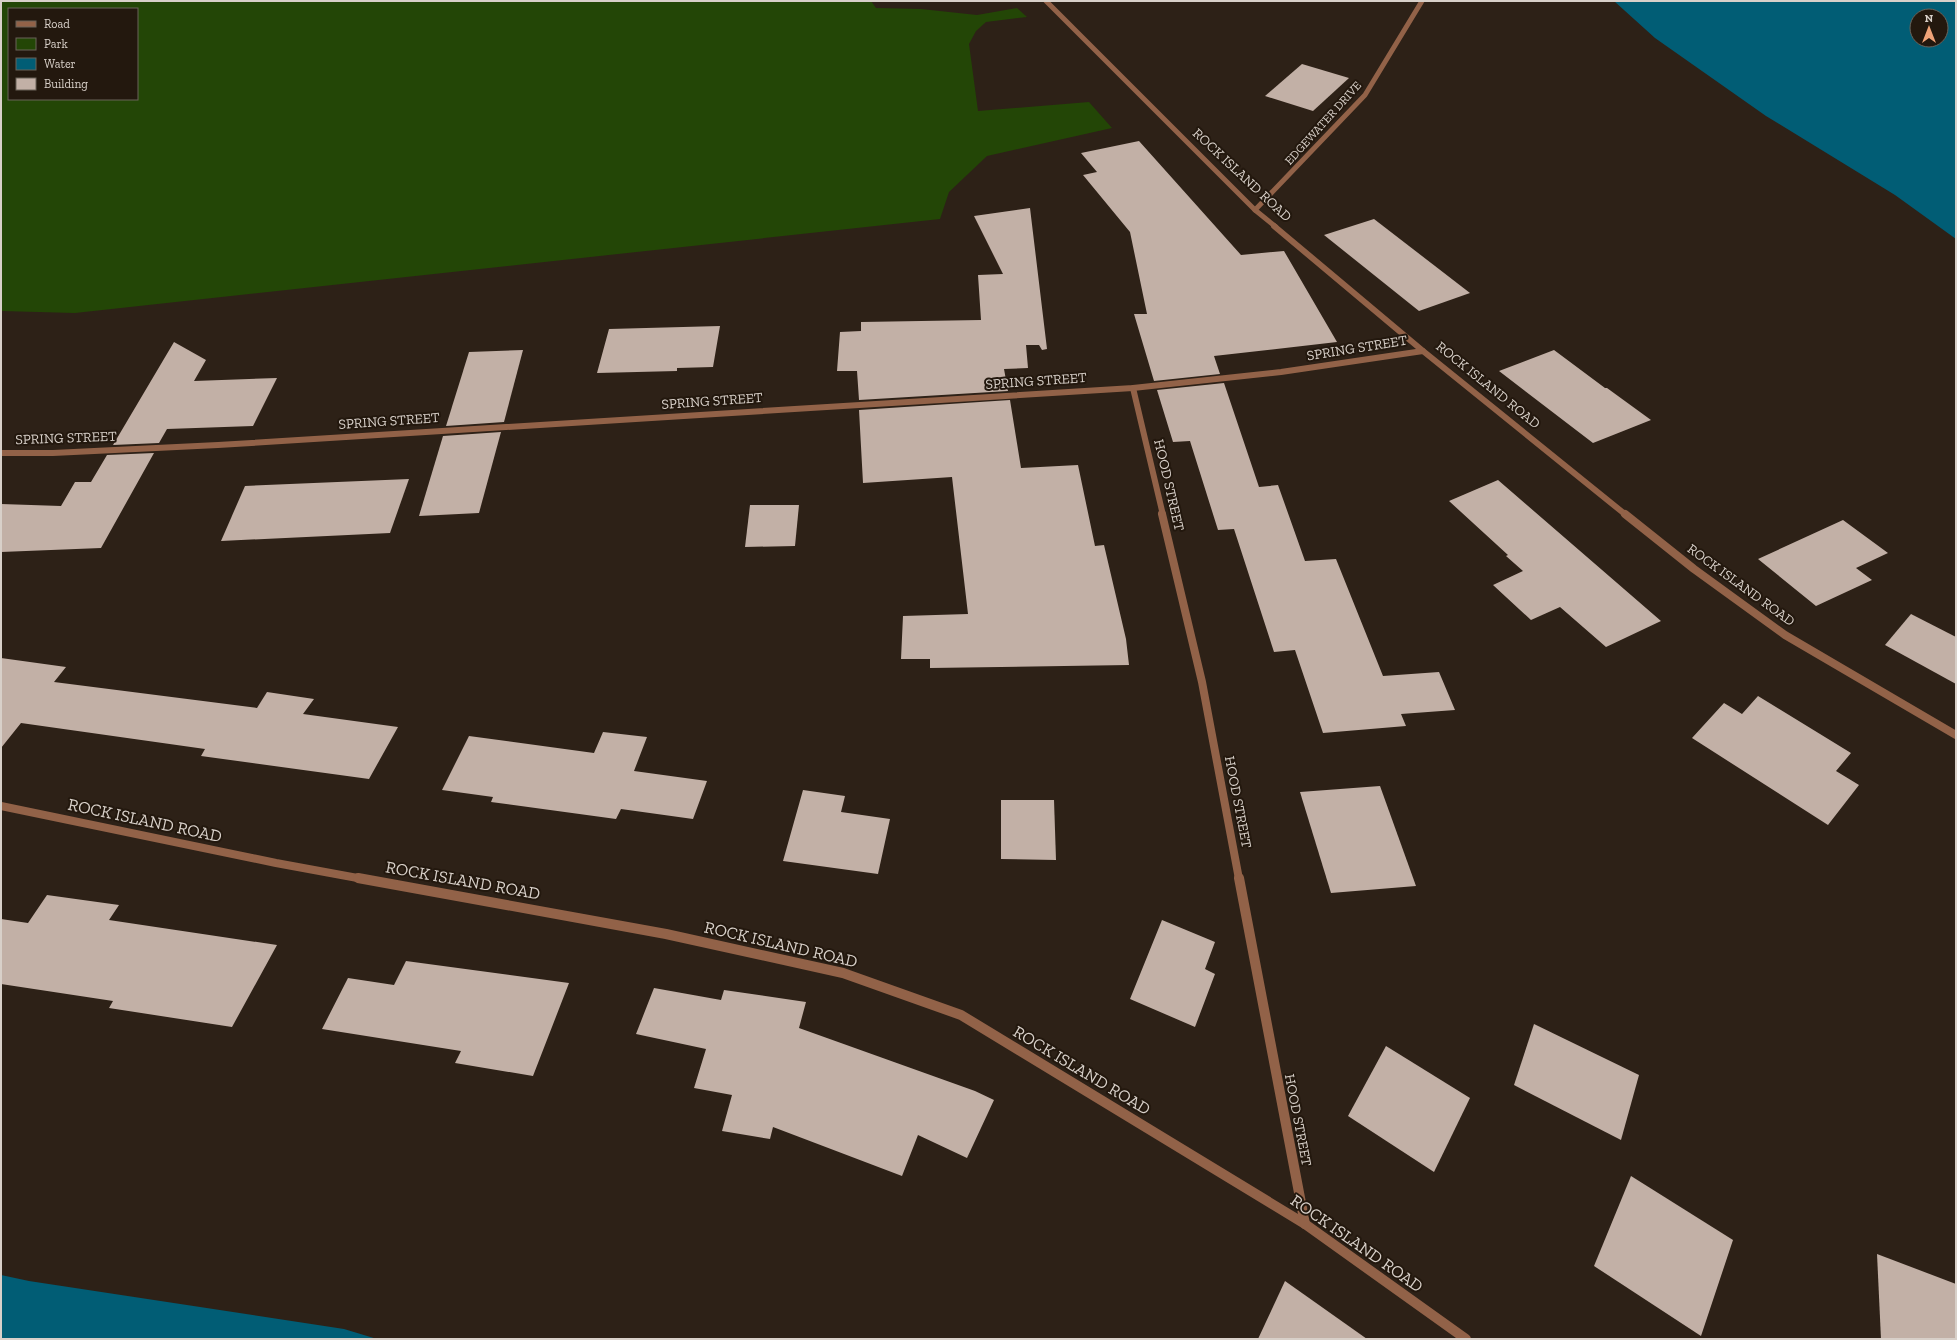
<svg xmlns="http://www.w3.org/2000/svg" width="1957" height="1340" viewBox="0 0 1957 1340" font-family="'Zilla Slab',serif">
  <style>
    .green { fill: #234606; fill-rule: evenodd }
    .water { fill: #015d75; fill-rule: evenodd }
    .building { fill: #c2b0a6 }
    .lines { fill: none; stroke-linecap: round; stroke-linejoin: round }
    .minor-far3 { stroke: #926248; stroke-width: 5 }
    .minor-far2 { stroke: #926248; stroke-width: 6 }
    .minor-far1 { stroke: #926248; stroke-width: 8 }
    .minor { stroke: #926248; stroke-width: 10 }
    .labels { text-anchor: middle; dominant-baseline: central; stroke-width: 4; stroke-linejoin: round; paint-order: stroke }
    .far-street-label { font-size: 12px; fill: #d8d0c9; stroke: #23180e }
    .street-label { font-size: 14px; fill: #d8d0c9; stroke: #23180e }
    .near-street-label { font-size: 17px; fill: #d8d0c9; stroke: #23180e }
  </style>
  <rect width="100%" height="100%" fill="#2d2117"/>
  <path class="green" d="M1,1H871L876,8L921,9L977,15L1017,8L1027,17L986,22L976,31L969,44L978,111L1089,102L1112,128L987,156L949,192L940,219L75,313L1,311ZM9,9H137V99H9Z"/>
  <g class="water">
    <path d="M1614,1H1956V239L1895,195L1766,116L1655,38ZM1917,16H1941V40H1917Z"/>
    <polygon points="1,1275 29,1281 344,1329 377,1339 1,1339"/>
  </g>
  <g class="building">
    <polygon points="1302,64 1349,78 1313,111 1265,96"/>
    <polygon points="1139,141 1241,255 1284,251 1337,342 1214,356 1220,374 1154,381 1134,314 1147,314 1130,232 1083,175 1097,172 1081,153"/>
    <polygon points="1030,208 1047,349 1042,350 1039,345 1026,345 1028,368 1004,369 1008,391 859,400 857,371 837,371 840,332 861,331 861,322 981,320 978,275 1003,274 974,216"/>
    <polygon points="1374,219 1470,293 1419,311 1324,235"/>
    <polygon points="720,326 713,367 677,368 677,371 597,373 609,329"/>
    <polygon points="174,342 206,360 194,381 277,378 253,426 167,429 159,443 113,445"/>
    <polygon points="523,350 504,422 446,426 469,352"/>
    <polygon points="1554,350 1605,388 1607,388 1651,420 1593,443 1499,371"/>
    <polygon points="1224,383 1259,487 1278,485 1305,561 1336,559 1383,676 1439,672 1455,710 1401,714 1406,726 1323,733 1295,650 1274,652 1234,529 1218,530 1190,441 1173,442 1157,390"/>
    <polygon points="1010,400 1021,468 1078,465 1095,546 1104,545 1126,639 1129,665 930,668 930,659 901,659 903,616 968,614 952,477 863,483 859,410"/>
    <polygon points="501,432 479,513 419,516 443,436"/>
    <polygon points="154,453 101,548 1,552 1,504 61,506 75,482 91,482 107,455"/>
    <polygon points="409,479 390,533 221,541 245,486"/>
    <polygon points="1498,480 1661,621 1606,647 1560,607 1531,620 1493,585 1523,571 1506,556 1508,555 1449,501"/>
    <polygon points="750,505 799,505 795,546 745,547"/>
    <polygon points="1843,520 1888,553 1856,568 1872,580 1816,606 1758,559"/>
    <polygon points="1911,614 1956,637 1956,684 1885,645"/>
    <polygon points="1,658 66,667 54,682 257,708 267,692 314,699 303,714 398,727 369,779 201,756 205,749 21,723 1,748"/>
    <polygon points="1758,696 1851,753 1836,771 1859,785 1828,825 1692,738 1724,703 1742,714"/>
    <polygon points="603,732 647,737 634,771 707,781 693,819 621,809 616,819 491,802 493,797 442,790 469,736 594,753"/>
    <polygon points="1380,786 1416,886 1331,893 1300,792"/>
    <polygon points="803,790 845,796 841,812 890,819 878,874 783,861"/>
    <polygon points="1001,800 1054,800 1056,860 1001,859"/>
    <polygon points="47,895 119,905 109,920 277,945 232,1027 109,1008 113,1001 1,984 1,919 28,923"/>
    <polygon points="1162,920 1215,942 1205,969 1215,974 1195,1027 1130,999"/>
    <polygon points="406,961 569,983 533,1076 455,1063 461,1051 322,1029 348,978 394,985"/>
    <polygon points="654,988 721,1000 724,990 806,1002 799,1028 975,1091 994,1100 967,1158 918,1135 902,1176 773,1127 770,1139 722,1131 732,1095 694,1088 706,1049 636,1034"/>
    <polygon points="1534,1024 1639,1075 1621,1140 1514,1085"/>
    <polygon points="1386,1046 1470,1098 1434,1172 1348,1116"/>
    <polygon points="1631,1176 1733,1240 1701,1336 1594,1266"/>
    <polygon points="1877,1254 1956,1284 1956,1339 1881,1339"/>
    <polygon points="1285,1281 1367,1339 1258,1339"/>
  </g>
  <g class="lines">
    <g class="minor-far3">
      <polyline points="1046,1 1255,210 1276,227"/>
      <polyline points="1255,210 1365,95 1422,1"/>
    </g>
    <g class="minor-far2">
      <polyline points="1274,226 1423,351 1626,515"/>
      <polyline points="1133,388 1163,515"/>
      <polyline points="1,453 53,453 218,445 1133,388 1281,372 1423,351"/>
    </g>
    <g class="minor-far1">
      <polyline points="1162,514 1202,682 1239,879"/>
      <polyline points="1625,514 1694,569 1785,635 1956,735"/>
      <polyline points="1,806 276,863 363,879"/>
    </g>
    <g class="minor">
      <polyline points="358,878 666,934 843,973 961,1015 1305,1224 1466,1339"/>
      <polyline points="1239,878 1305,1224"/>
    </g>
  </g>
  <g class="labels">
    <g class="far-street-label">
      <text transform="translate(1323 123) rotate(-48)">EDGEWATER DRIVE</text>
    </g>
    <g class="street-label">
      <text transform="translate(1242 175) rotate(43)">ROCK ISLAND ROAD</text>
      <text transform="translate(1357 348) rotate(-9)">SPRING STREET</text>
      <text transform="translate(1036 381) rotate(-4)">SPRING STREET</text>
      <text transform="translate(1488 385) rotate(39)">ROCK ISLAND ROAD</text>
      <text transform="translate(712 401) rotate(-4)">SPRING STREET</text>
      <text transform="translate(389 421) rotate(-4)">SPRING STREET</text>
      <text transform="translate(66 438) rotate(-2)">SPRING STREET</text>
      <text transform="translate(1169 485) rotate(77)">HOOD STREET</text>
      <text transform="translate(1741 585) rotate(36)">ROCK ISLAND ROAD</text>
      <text transform="translate(1238 802) rotate(79)">HOOD STREET</text>
      <text transform="translate(1298 1120) rotate(79)">HOOD STREET</text>
    </g>
    <g class="near-street-label">
      <text transform="translate(145 820) rotate(12)">ROCK ISLAND ROAD</text>
      <text transform="translate(463 880) rotate(10)">ROCK ISLAND ROAD</text>
      <text transform="translate(781 944) rotate(13)">ROCK ISLAND ROAD</text>
      <text transform="translate(1082 1070) rotate(31)">ROCK ISLAND ROAD</text>
      <text transform="translate(1357 1243) rotate(35)">ROCK ISLAND ROAD</text>
    </g>
  </g>
  <rect width="1957" height="1340" fill="none" stroke="#d8d0c9" stroke-width="4"/>
  <rect x="8" y="8" width="130" height="92" fill="#23180e" stroke="#6b6259"/>
  <rect x="16" y="21" width="20" height="6" fill="#926248" stroke="#6b6259"/>
  <text x="44" y="28" font-size="12" fill="#d8d0c9">Road</text>
  <rect x="16" y="38" width="20" height="12" fill="#234606" stroke="#6b6259"/>
  <text x="44" y="48" font-size="12" fill="#d8d0c9">Park</text>
  <rect x="16" y="58" width="20" height="12" fill="#015d75" stroke="#6b6259"/>
  <text x="44" y="68" font-size="12" fill="#d8d0c9">Water</text>
  <rect x="16" y="78" width="20" height="12" fill="#c2b0a6" stroke="#6b6259"/>
  <text x="44" y="88" font-size="12" fill="#d8d0c9">Building</text>
  <g transform="translate(1929 28)"><circle r="19" fill="#23180e" stroke="#6b6259"/>
  <path d="M0-3L7 15L0 10L-7 15Z" fill="#efa378"/>
  <text y="-6" font-size="11" font-weight="bold" text-anchor="middle" fill="#d8d0c9">N</text>
  </g>
</svg>
